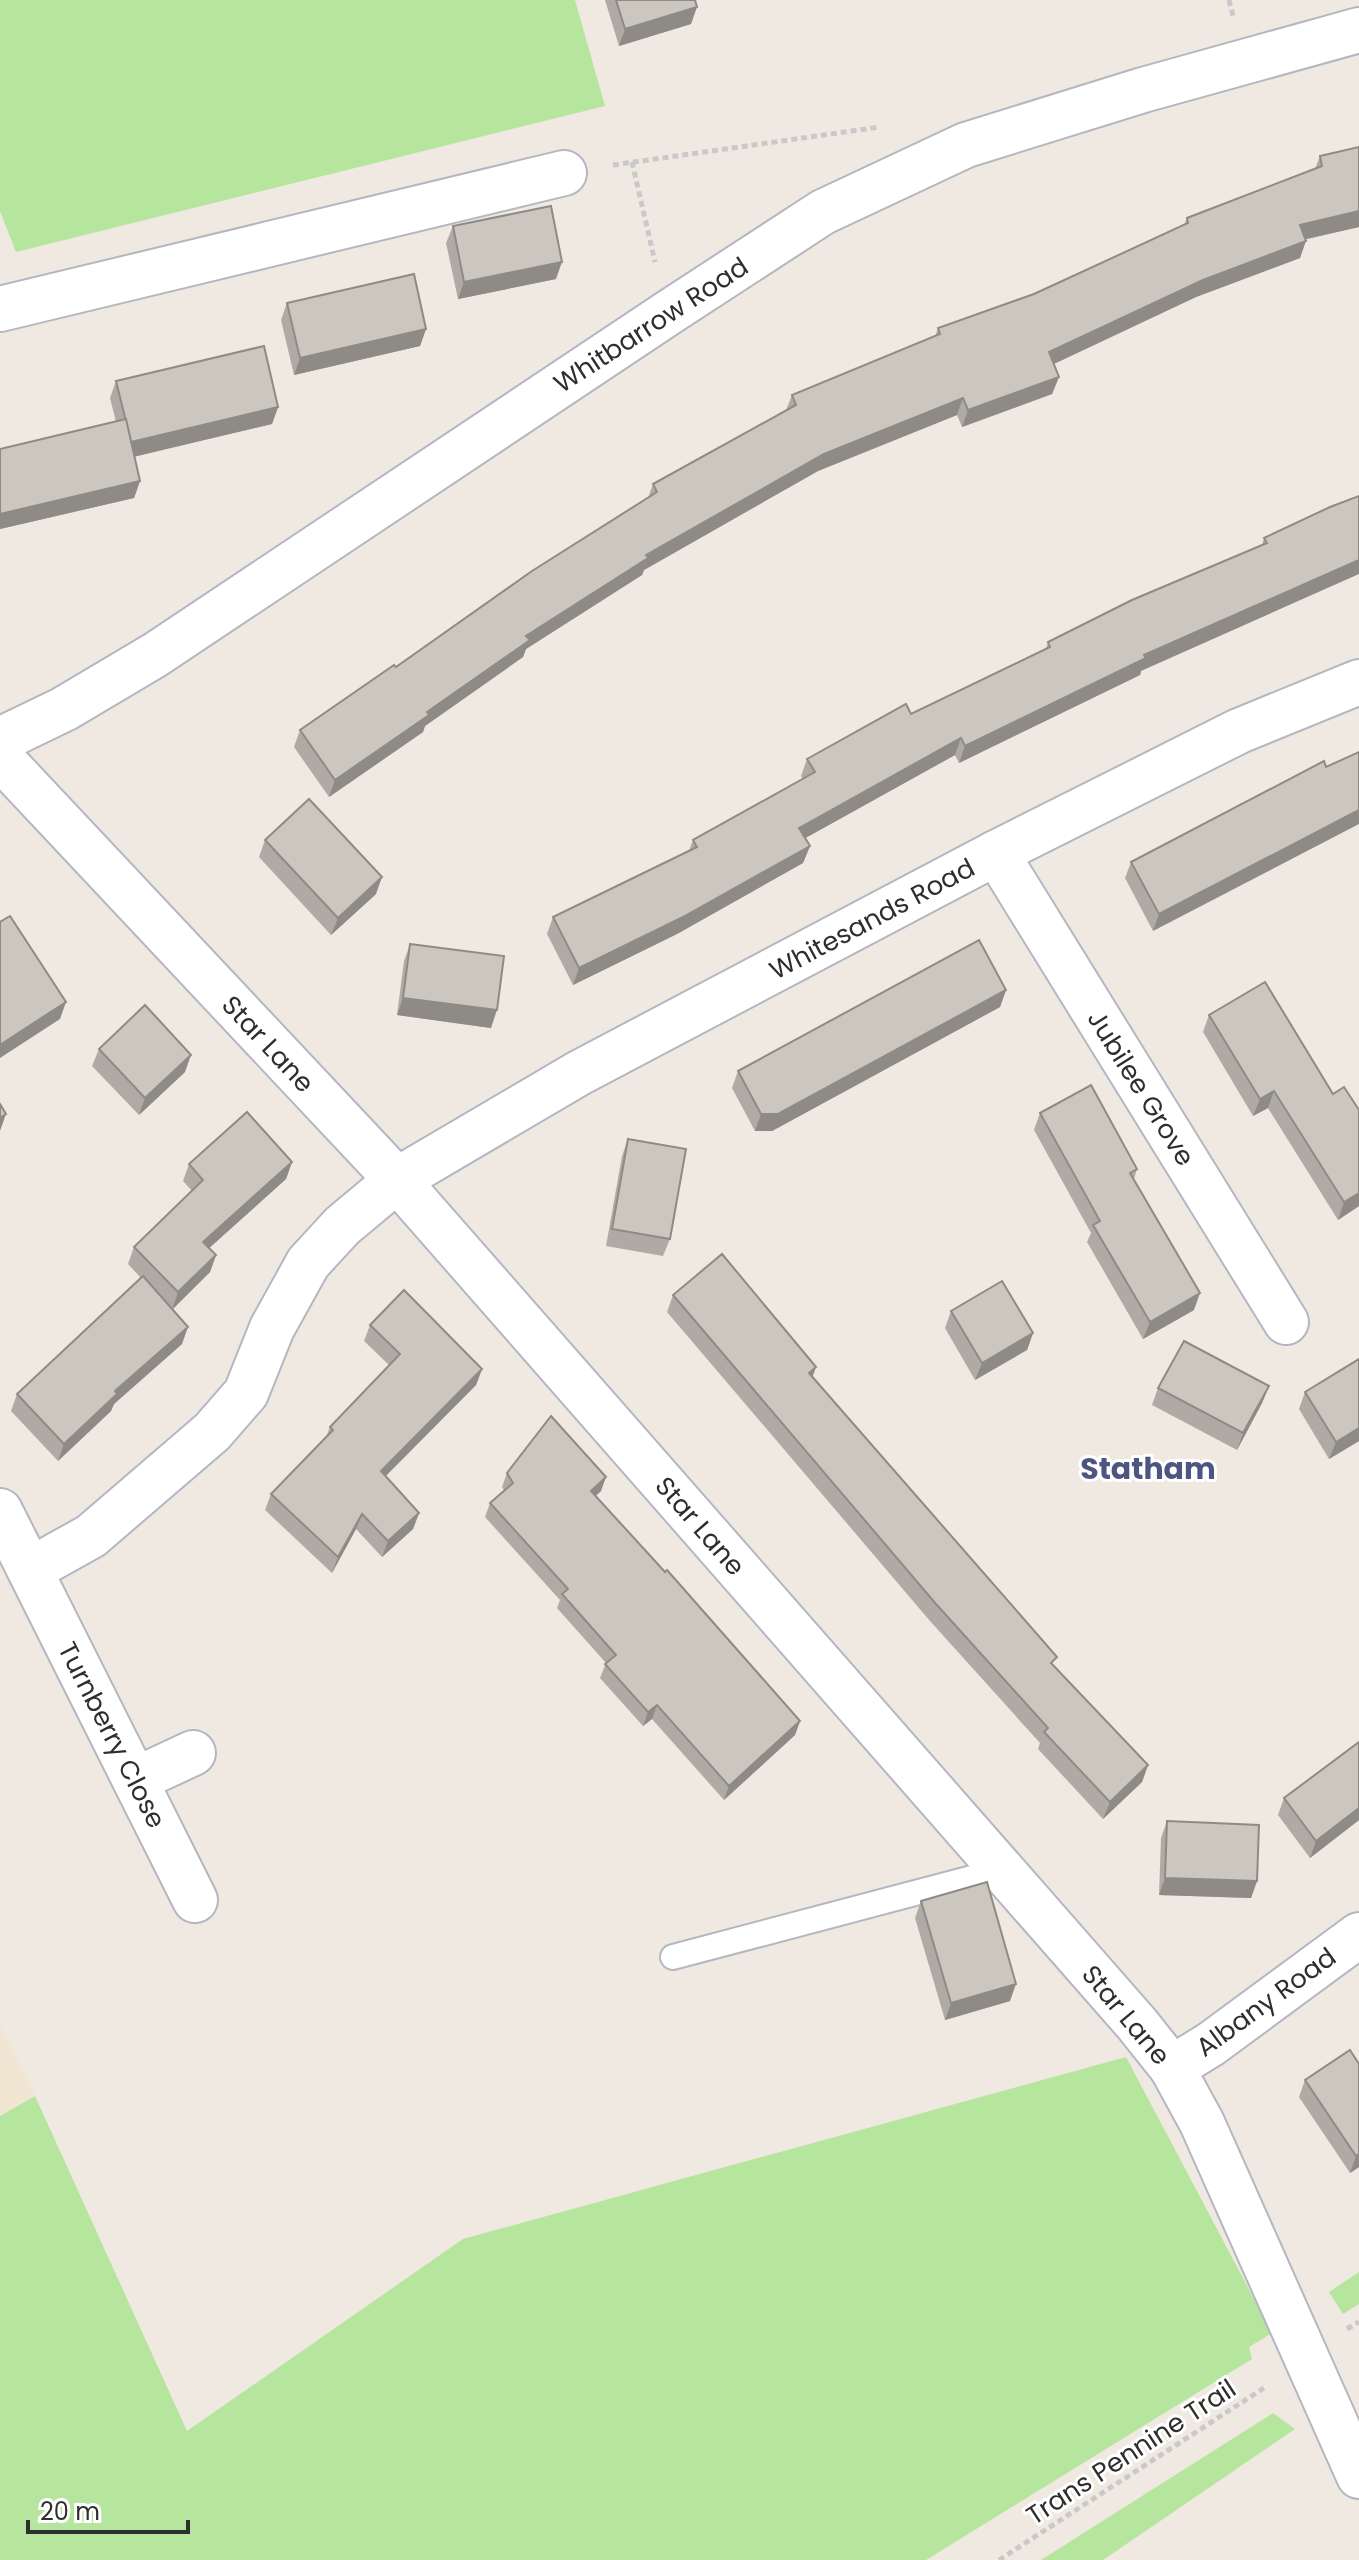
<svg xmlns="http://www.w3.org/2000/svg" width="1359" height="2560" viewBox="0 0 1359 2560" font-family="Poppins,sans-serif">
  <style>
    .education { fill: #f0e6d1 }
    .green { fill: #b6e59e }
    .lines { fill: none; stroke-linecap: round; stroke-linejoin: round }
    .lane-casing { stroke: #b4b7c1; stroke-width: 28 }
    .street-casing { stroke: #b4b7c1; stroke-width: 48 }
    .secondary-casing { stroke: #b4b7c1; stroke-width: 48 }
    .path { stroke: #c9c9c9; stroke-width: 5; stroke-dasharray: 6 4; stroke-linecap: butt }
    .lane { stroke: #fff; stroke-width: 24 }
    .street { stroke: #fff; stroke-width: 44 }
    .secondary { stroke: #fff; stroke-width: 44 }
    .wall { fill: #afaba4 }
    .shaded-wall { fill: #8e8b86 }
    .building { fill: #cbc7bf; stroke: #8e8b86; stroke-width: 2 }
    .labels { text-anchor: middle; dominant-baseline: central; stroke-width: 6; stroke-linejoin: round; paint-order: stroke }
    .street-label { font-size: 26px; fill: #2e2e2e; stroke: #fff }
    .quarter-label { font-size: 30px; font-weight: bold; fill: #4d5680; stroke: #fff }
  </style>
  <rect width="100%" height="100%" fill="#efe9e1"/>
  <polygon class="education" points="0,2026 35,2096 0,2115"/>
  <g class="green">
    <polygon points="0,0 575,0 605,106 16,252 0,211"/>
    <polygon points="1126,2057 1272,2333 1249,2347 1252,2359 926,2560 0,2560 0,2116 35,2096 187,2431 463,2239"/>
    <polygon points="1359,2272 1359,2304 1343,2314 1329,2292"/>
    <polygon points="1273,2413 1295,2429 1103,2560 1041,2560"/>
  </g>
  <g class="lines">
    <g class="lane-casing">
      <polyline id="lane" points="673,1957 1002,1870"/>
    </g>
    <g class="street-casing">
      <g id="street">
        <polyline points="0,309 564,173"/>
        <polyline points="996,853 1286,1322"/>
        <polyline points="0,1511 195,1900"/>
        <polyline points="30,1570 91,1536 212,1432 246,1393 272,1328 308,1263 342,1226 397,1180 579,1073 996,853 1239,731 1359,682"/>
        <polyline points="135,1780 193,1753"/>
        <polyline points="1172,2068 1211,2044 1359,1935"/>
      </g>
    </g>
    <g class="secondary-casing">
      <g id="secondary">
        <polyline points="0,740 64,709 155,655 668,313 823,212 966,145 1143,90 1359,30"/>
        <polyline points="0,762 10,768 397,1180 1137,2024 1172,2068 1202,2123 1359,2476"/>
      </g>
    </g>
    <g class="path">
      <polyline points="1229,0 1233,16"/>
      <polyline points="632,162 655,262"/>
      <polyline points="613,165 880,127"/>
      <polyline points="1347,2329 1359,2322"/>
      <polyline points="999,2560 1267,2386"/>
    </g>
    <use href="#lane" class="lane"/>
    <use href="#street" class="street"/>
    <use href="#secondary" class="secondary"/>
  </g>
  <g class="wall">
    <polygon points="605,0 695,0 691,24 619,46"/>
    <polygon points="1359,147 1359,227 1305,239 1300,258 1196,297 1054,364 1059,377 1052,394 962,427 957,415 818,471 644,570 642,575 526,649 523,657 425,726 423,732 329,797 294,747 300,730 648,498 653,484 786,410 792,395 935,337 938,328 1034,294 1184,225 1187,218 1315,169 1320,156"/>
    <polygon points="453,226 556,279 458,299 446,243"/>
    <polygon points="287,303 426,329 420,346 294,375 281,320"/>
    <polygon points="116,381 278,407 272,424 134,456 140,481 134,498 0,529 0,449 116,422 110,398"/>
    <polygon points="1330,507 1141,671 1140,675 959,763 955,755 805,838 810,846 803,863 677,934 573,985 547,934 553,917 689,851 693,840 803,779 801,776 807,759 911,714 1046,649 1048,642 1262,545 1264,538"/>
    <polygon points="1326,767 1153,931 1125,878 1131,862"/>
    <polygon points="265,840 376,894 331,935 259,857"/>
    <polygon points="410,944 491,1028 397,1015 404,961"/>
    <polygon points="1006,990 1000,1007 772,1131 755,1131 732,1088 738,1071"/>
    <polygon points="1209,1015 1359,1110 1359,1206 1338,1220 1268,1108 1253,1116 1203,1032"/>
    <polygon points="99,1049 185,1072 139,1115 92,1066"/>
    <polygon points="1040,1113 1137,1169 1134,1179 1194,1310 1143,1339 1087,1242 1091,1233 1034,1130"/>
    <polygon points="628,1139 670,1239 663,1256 606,1246 622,1156"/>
    <polygon points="292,1162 286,1179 209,1248 216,1255 210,1272 172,1309 182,1344 114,1404 111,1411 58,1461 11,1411 17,1394 141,1278 128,1264 134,1247 192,1191 183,1181 189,1164"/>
    <polygon points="673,1295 812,1378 1054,1666 1148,1765 1142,1782 1103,1819 1038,1749 1040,1743 930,1621 667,1312"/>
    <polygon points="951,1311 1033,1333 1027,1350 975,1380 945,1328"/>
    <polygon points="370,1325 482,1369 476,1385 385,1476 419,1513 413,1529 382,1557 356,1529 332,1573 265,1510 271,1494 326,1437 330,1427 389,1365 364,1341"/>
    <polygon points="1359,1359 1359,1441 1329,1459 1299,1409 1305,1392"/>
    <polygon points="1269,1386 1262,1403 1237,1450 1152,1405 1158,1388"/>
    <polygon points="507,1473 601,1491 596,1496 800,1721 795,1735 724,1800 652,1719 643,1726 600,1678 606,1663 557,1608 560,1600 485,1517 490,1503 504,1490 502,1487"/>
    <polygon points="1359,1742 1359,1820 1310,1858 1278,1815 1284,1798"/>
    <polygon points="1167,1821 1257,1881 1251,1898 1159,1895 1161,1838"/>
    <polygon points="921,1901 1010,2001 945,2020 915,1918"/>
    <polygon points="1359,2064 1359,2167 1350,2173 1299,2097 1305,2080"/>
  </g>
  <g class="shaded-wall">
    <polygon points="697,7 691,24 619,46 625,29"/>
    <polygon points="1359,211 1359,227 1294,242 1300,225"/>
    <polygon points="1306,241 1300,258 1196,297 1043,369 1049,352 1203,280"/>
    <polygon points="562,262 556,279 458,299 464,282"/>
    <polygon points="426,329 420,346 294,375 300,358"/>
    <polygon points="1059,377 1052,394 962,427 968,410"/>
    <polygon points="963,398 957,415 818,471 644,570 642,575 526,649 523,657 425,726 423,732 329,797 335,780 526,636 646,555 824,454"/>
    <polygon points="278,407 272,424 125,459 131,442"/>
    <polygon points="140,481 134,498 0,529 0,514"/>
    <polygon points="1359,560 1359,574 1141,671 1140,675 959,763 965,746 1144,655"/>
    <polygon points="961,738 955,755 793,845 799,828"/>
    <polygon points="1359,810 1359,824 1153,931 1159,914"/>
    <polygon points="810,846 803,863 677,934 573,985 579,968"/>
    <polygon points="382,877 376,894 331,935 338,918"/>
    <polygon points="1006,990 1000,1007 772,1131 755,1131 761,1114"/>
    <polygon points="403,998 497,1010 491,1028 397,1015"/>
    <polygon points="66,1002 60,1019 0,1058 0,1045"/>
    <polygon points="191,1055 185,1072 139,1115 145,1098"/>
    <polygon points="1274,1091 1268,1108 1253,1116 1260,1099"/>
    <polygon points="6,1114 0,1131 0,1118"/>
    <polygon points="292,1162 286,1179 197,1259 203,1242"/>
    <polygon points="1359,1193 1359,1206 1338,1220 1344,1202"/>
    <polygon points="216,1255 210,1272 172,1310 178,1292"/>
    <polygon points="1200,1293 1194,1310 1143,1339 1150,1322"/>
    <polygon points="188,1327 182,1344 114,1404 111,1411 58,1461 64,1444 115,1391"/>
    <polygon points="1033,1333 1027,1350 975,1380 982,1363"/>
    <polygon points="816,1367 810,1384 809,1373"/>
    <polygon points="482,1369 476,1385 375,1487 381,1471"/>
    <polygon points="1269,1386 1262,1403 1237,1450 1243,1433"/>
    <polygon points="1359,1428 1359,1441 1329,1459 1336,1442"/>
    <polygon points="606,1477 601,1491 586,1504 591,1491"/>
    <polygon points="419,1513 413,1529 382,1557 388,1541"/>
    <polygon points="362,1514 356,1529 332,1573 338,1557"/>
    <polygon points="657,1705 652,1719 643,1726 648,1712"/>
    <polygon points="800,1721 795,1735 724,1800 729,1786"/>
    <polygon points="1148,1765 1142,1782 1103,1819 1110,1802"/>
    <polygon points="1359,1808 1359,1820 1310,1858 1316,1841"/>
    <polygon points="1165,1878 1257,1881 1251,1898 1159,1895"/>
    <polygon points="1016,1984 1010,2001 945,2020 951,2003"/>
    <polygon points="1359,2154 1359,2167 1350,2173 1356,2156"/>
  </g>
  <g class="building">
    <polygon points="616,0 695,0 697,7 625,29"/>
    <polygon points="1359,147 1359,211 1300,225 1306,241 1203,280 1049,352 1059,377 968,410 963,398 824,454 646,555 648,558 526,636 530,640 427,712 429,715 335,780 300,730 394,665 396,667 532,571 657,492 653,484 796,405 792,395 940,334 938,328 1034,294 1188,223 1187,218 1322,166 1320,156"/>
    <polygon points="551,206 562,262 464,282 453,226"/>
    <polygon points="414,274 426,329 300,358 287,303"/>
    <polygon points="264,346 278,407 131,442 116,381"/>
    <polygon points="126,419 140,481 0,514 0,449"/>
    <polygon points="1359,496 1359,560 1144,655 1146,658 965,746 961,738 799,828 810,846 683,917 579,968 553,917 697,847 693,840 815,772 807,759 906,704 911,714 1050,647 1048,642 1132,600 1267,543 1264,538 1330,507"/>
    <polygon points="1359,752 1359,810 1159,914 1131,862 1324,761 1326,767"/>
    <polygon points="309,799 382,877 338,918 265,840"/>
    <polygon points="10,916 66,1002 0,1045 0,922"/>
    <polygon points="979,940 1006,990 778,1114 761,1114 738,1071"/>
    <polygon points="410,944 504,956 497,1010 403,998"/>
    <polygon points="1265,982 1333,1094 1344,1087 1359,1110 1359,1193 1344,1202 1274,1091 1260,1099 1209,1015"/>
    <polygon points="145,1005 191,1055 145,1098 99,1049"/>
    <polygon points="1091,1085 1137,1169 1130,1173 1200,1293 1150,1322 1093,1225 1100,1221 1040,1113"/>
    <polygon points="0,1104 6,1114 0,1118"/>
    <polygon points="247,1112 292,1162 203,1242 216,1255 178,1292 134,1247 203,1180 189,1164"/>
    <polygon points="628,1139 686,1149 670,1239 612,1229"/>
    <polygon points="722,1254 816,1367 809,1373 1057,1657 1051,1663 1148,1765 1110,1802 1044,1732 1048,1728 936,1604 673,1295"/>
    <polygon points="143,1276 188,1327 115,1391 117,1394 64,1444 17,1394"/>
    <polygon points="1002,1281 1033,1333 982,1363 951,1311"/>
    <polygon points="404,1290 482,1369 381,1471 419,1513 388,1541 362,1514 338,1557 271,1494 333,1430 330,1427 400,1354 370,1325"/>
    <polygon points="1184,1341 1269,1386 1243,1433 1158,1388"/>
    <polygon points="1359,1359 1359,1428 1336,1442 1305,1392"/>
    <polygon points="551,1416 606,1477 591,1491 665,1572 667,1570 800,1721 729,1786 657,1705 648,1712 605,1664 616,1655 562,1594 568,1589 490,1503 513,1483 507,1473"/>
    <polygon points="1359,1742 1359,1808 1316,1841 1284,1798"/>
    <polygon points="1167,1821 1259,1825 1257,1881 1165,1878"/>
    <polygon points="987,1882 1016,1984 951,2003 921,1901"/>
    <polygon points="1350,2050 1359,2064 1359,2154 1356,2156 1305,2080"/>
  </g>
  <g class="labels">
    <g class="street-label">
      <text transform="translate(651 325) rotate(-33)">Whitbarrow Road</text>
      <text transform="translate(872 919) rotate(-28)">Whitesands Road</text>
      <text transform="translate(268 1044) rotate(47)">Star Lane</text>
      <text transform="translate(1141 1088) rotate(58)">Jubilee Grove</text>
      <text transform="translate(700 1526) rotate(49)">Star Lane</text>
      <text transform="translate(112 1735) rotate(63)">Turnberry Close</text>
      <text transform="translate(1266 2002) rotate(-36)">Albany Road</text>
      <text transform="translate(1126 2015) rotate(50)">Star Lane</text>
      <text transform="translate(1131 2452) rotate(-33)">Trans Pennine Trail</text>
    </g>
    <g class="quarter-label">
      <text x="1148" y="1468">Statham</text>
    </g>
  </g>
  <path d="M28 2520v12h160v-12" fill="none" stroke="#2e2e2e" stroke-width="4"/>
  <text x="40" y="2520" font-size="24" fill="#2e2e2e" stroke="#ffffff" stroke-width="6" paint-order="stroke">20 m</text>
</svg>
